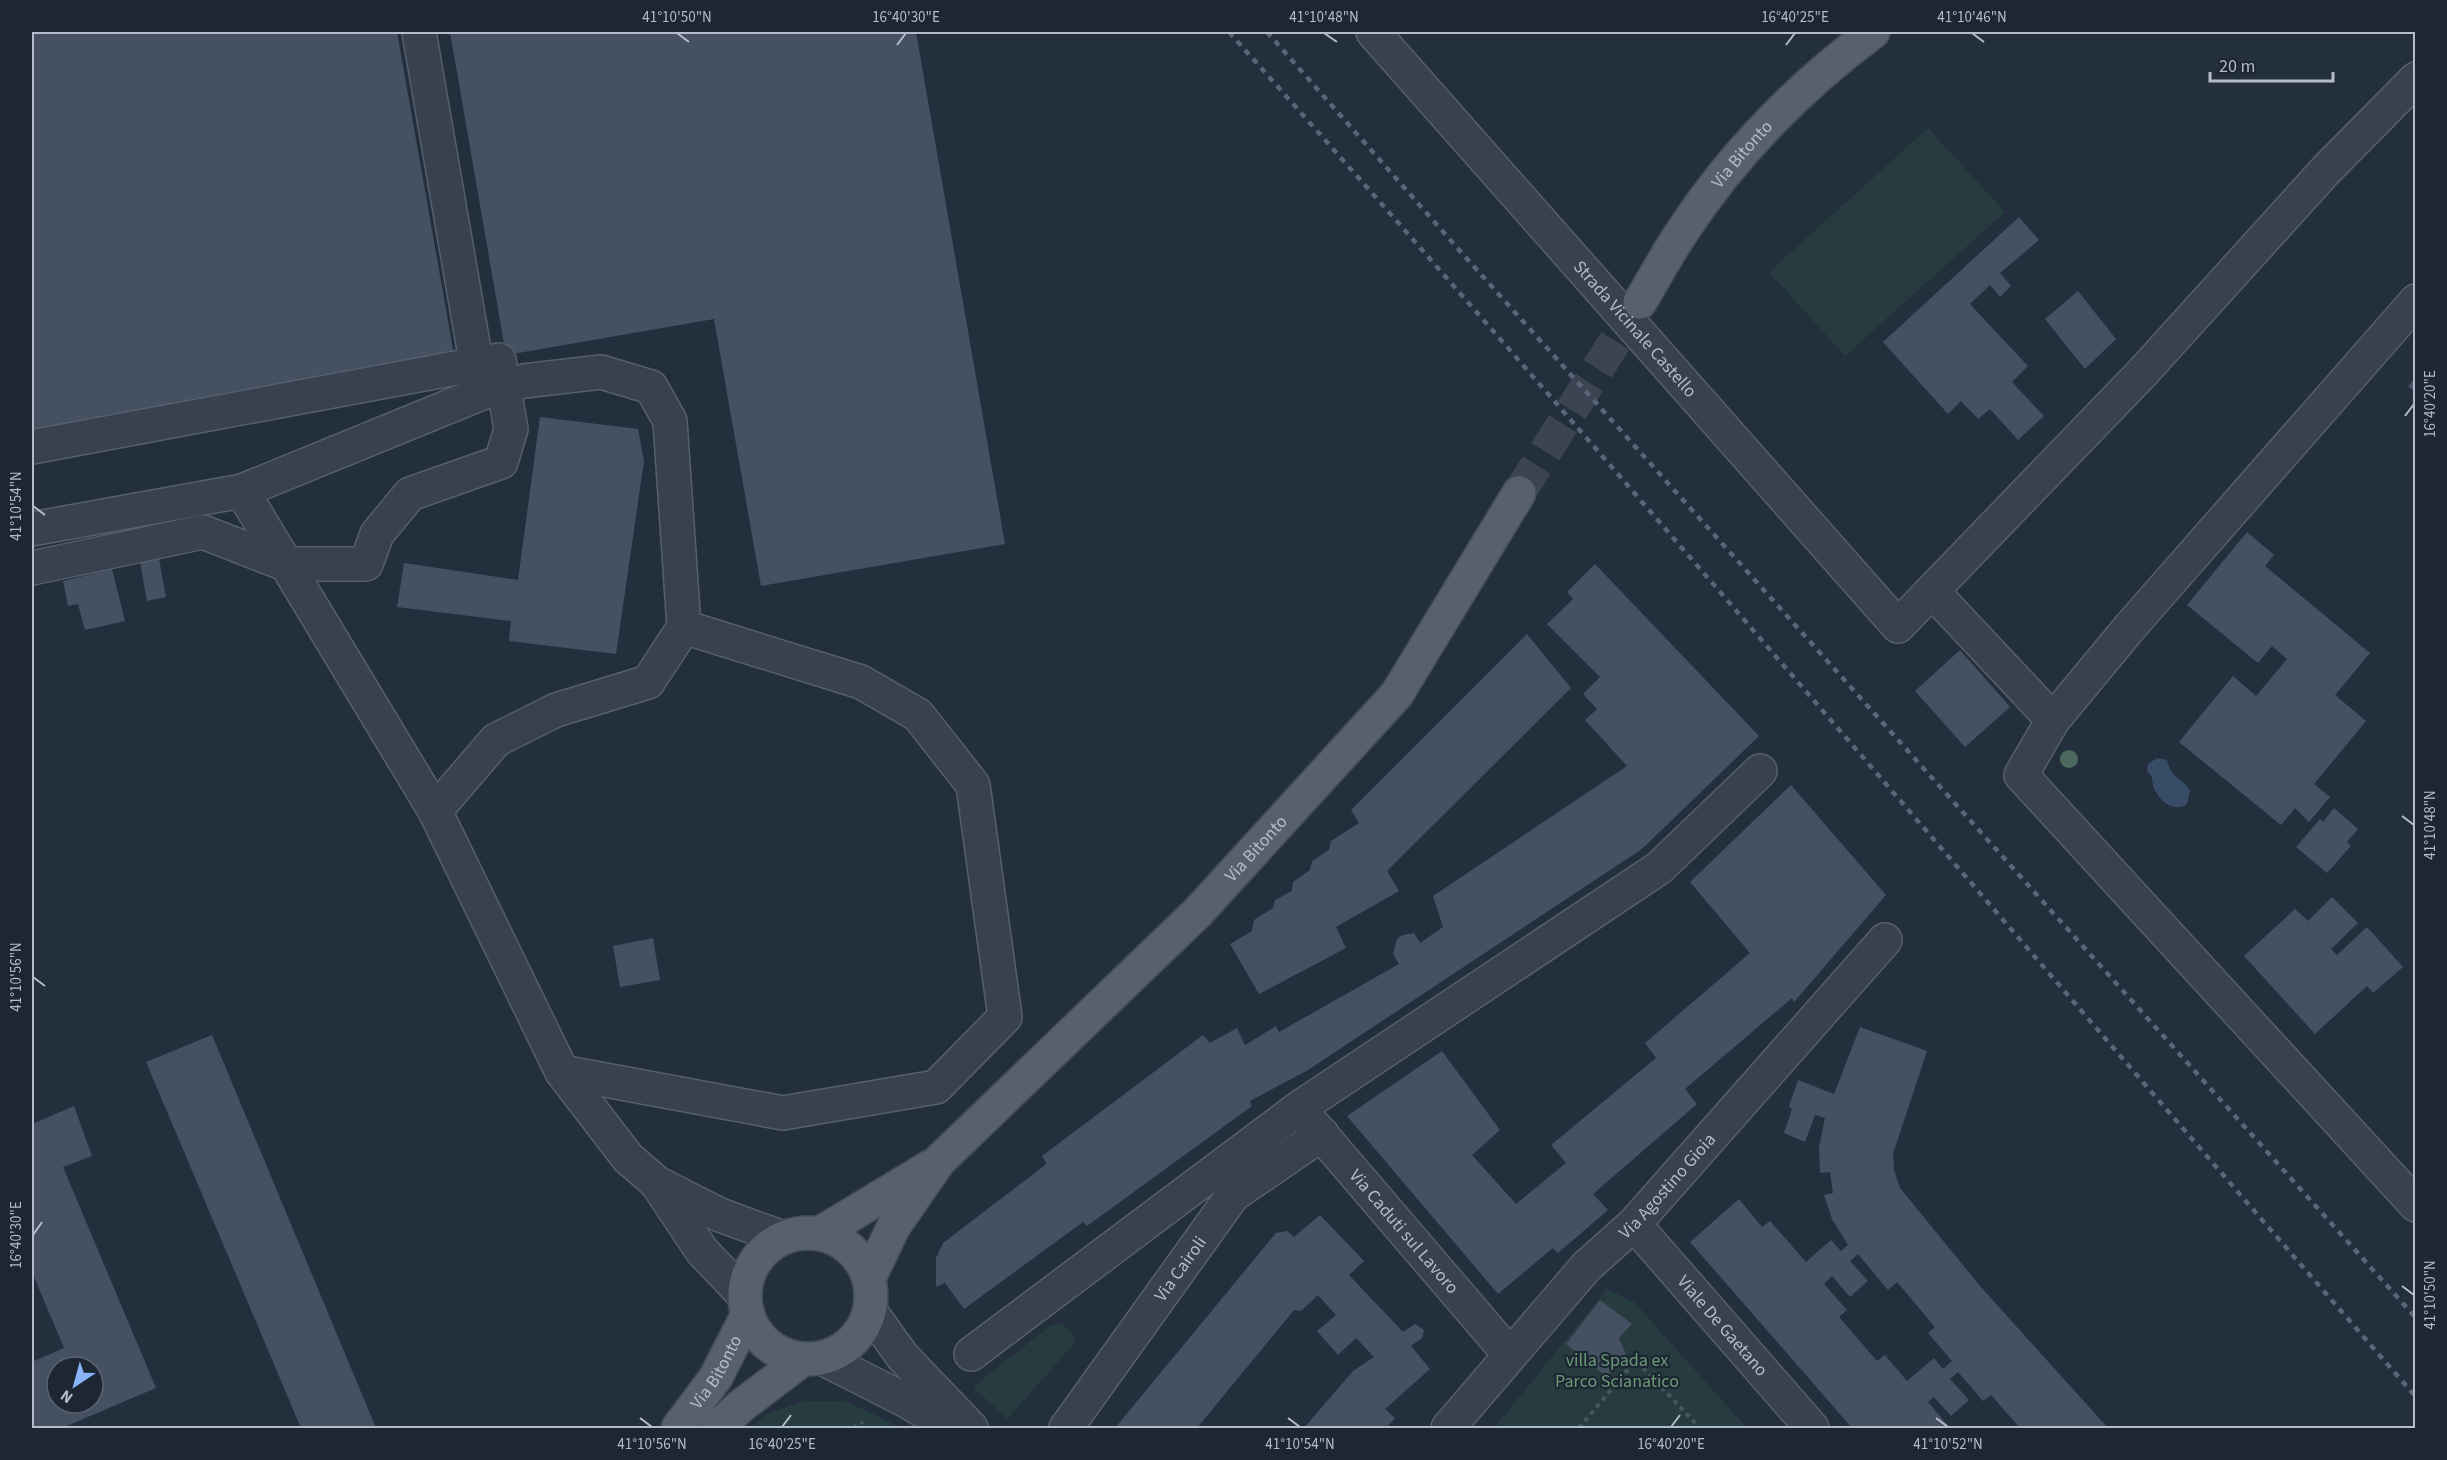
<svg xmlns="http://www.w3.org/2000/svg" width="2447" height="1460" viewBox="0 0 2447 1460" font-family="'Source Sans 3',sans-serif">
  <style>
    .green { fill: #263c3f }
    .water { fill: #394c67 }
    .building { fill: #455162; fill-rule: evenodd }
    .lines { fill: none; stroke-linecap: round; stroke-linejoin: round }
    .major-tunnel { stroke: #3a4453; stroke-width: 33; stroke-dasharray: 33 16; stroke-linecap: butt }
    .minor-casing { stroke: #565f6c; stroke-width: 36 }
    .major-casing { stroke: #414a57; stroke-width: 36 }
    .path { stroke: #44595c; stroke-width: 4; stroke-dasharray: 4.5 4.5; stroke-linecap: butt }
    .minor { stroke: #38414e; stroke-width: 33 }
    .major { stroke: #56606e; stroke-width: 33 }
    .rail { stroke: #5a6575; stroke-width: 4.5; stroke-dasharray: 6 6; stroke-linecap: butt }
    .tree { fill: #4b6a5d }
    .ticks { fill: none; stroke: #b4bcc9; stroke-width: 2 }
    .labels { text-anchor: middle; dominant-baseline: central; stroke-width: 4.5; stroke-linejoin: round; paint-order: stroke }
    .street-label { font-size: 18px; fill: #b4bcc9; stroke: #1d2633 }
    .park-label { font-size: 18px; fill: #6b9a76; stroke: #1d2633 }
    .neatline { fill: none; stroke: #b4bcc9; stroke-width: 2 }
    .ticks-label { font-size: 15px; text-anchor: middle; fill: #b4bcc9 }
  </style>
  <rect width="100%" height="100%" fill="#242f3e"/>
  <g class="green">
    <polygon points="1928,128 2005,212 1845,356 1769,272"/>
    <polygon points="1607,1289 1634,1302 1747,1428 1494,1428"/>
    <path d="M1057,1324C1066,1325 1071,1330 1075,1338L1073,1345L1007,1419L973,1387L1050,1326Z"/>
    <polygon points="805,1401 843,1401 866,1410 901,1428 749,1428 767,1414"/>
  </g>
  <path class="water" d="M2157,758L2167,760C2172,781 2182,776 2190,791L2187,804C2174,813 2160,802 2154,788C2151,780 2154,777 2147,771L2148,764Z"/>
  <g class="building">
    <polygon points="32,32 397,32 456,366 36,441 32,418"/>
    <polygon points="450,32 916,32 1005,544 761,586 714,319 506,355"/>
    <polygon points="2019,217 2039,240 2000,273 2011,286 2000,297 1990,285 1970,304 2028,366 2012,382 2044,416 2018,440 1990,409 1978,419 1961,401 1948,414 1883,342"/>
    <polygon points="2078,291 2116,339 2085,369 2045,319"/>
    <polygon points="2415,378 2415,392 2408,386"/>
    <polygon points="540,417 638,429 644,461 616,654 509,641 511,621 397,607 404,563 518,580"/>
    <polygon points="2247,532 2274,555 2265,566 2370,653 2335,695 2366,721 2314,784 2330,797 2309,822 2295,808 2281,825 2179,742 2233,676 2256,696 2287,659 2272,646 2258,663 2187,605"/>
    <polygon points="159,559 166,597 147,601 140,562"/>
    <polygon points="1595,564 1759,736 1642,849 1308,1070 1250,1101 1252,1106 1087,1226 1083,1222 964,1309 945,1283 936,1287 936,1258 943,1243 1044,1166 1046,1163 1042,1156 1203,1035 1210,1043 1237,1028 1245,1045 1276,1026 1279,1032 1399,964 1393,954 1397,939 1403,935 1414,933 1420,943 1443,927 1433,896 1627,766 1585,720 1597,709 1583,694 1600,677 1547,624 1573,599 1567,592"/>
    <polygon points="112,569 125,621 85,630 78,604 68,606 63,581"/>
    <polygon points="1527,634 1571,688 1387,871 1399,891 1336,927 1346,948 1259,994 1230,944 1252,931 1254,920 1273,908 1275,900 1292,891 1293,882 1310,870 1312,861 1329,850 1331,841 1359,823 1351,810"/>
    <polygon points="1960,650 2010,707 1965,747 1915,691"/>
    <polygon points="1791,785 1886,895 1794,1002 1792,998 1685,1089 1697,1104 1593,1194 1608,1210 1558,1253 1553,1248 1498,1294 1347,1116 1442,1051 1500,1130 1472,1155 1516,1204 1566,1163 1551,1145 1656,1058 1645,1043 1750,953 1690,882"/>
    <polygon points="2334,808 2358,829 2347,842 2351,846 2327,873 2296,847 2320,819 2323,822"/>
    <polygon points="2332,897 2358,923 2331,949 2337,955 2367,927 2403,967 2373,993 2367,986 2315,1034 2244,956 2295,909 2308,921"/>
    <polygon points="653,938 660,980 620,987 613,946"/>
    <path d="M1860,1027L1927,1051L1893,1154L1894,1170L1900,1188L1980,1286L2108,1428H2020L1991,1395L1983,1401L1958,1372L1950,1379L1969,1400L1951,1416L1934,1397L1928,1402L1950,1428H1852L1690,1242L1739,1199L1762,1227L1770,1221L1806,1262L1831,1240L1841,1251L1848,1245L1832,1219L1824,1195L1833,1193L1830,1172L1820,1173L1819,1147L1825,1118L1815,1115L1805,1142L1784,1133L1792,1109L1789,1106L1798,1080L1834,1094ZM1858,1254L1888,1290L1897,1282L1935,1327L1928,1333L1952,1361L1943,1369L1934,1358L1907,1381L1885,1355L1877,1361L1839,1317L1847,1310L1824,1284L1832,1276L1850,1297L1868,1281L1850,1261Z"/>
    <polygon points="212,1035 376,1428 301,1428 146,1062"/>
    <path d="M74,1106L92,1156L63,1167L156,1388L62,1428H32V1362L64,1348L32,1272V1124ZM57,1367H93V1403H57Z"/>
    <polygon points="1320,1215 1364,1261 1349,1275 1403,1332 1415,1324 1424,1330 1422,1338 1411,1346 1430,1369 1385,1409 1395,1418 1386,1428 1304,1428 1353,1371 1374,1357 1356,1338 1338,1355 1317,1331 1336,1315 1318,1295 1301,1311 1294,1310 1197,1428 1115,1428 1276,1233 1287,1231 1294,1237"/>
    <polygon points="1600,1300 1632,1324 1619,1338 1626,1354 1607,1377 1566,1344"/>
  </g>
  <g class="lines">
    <polyline class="major-tunnel" points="1519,493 1640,302"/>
    <g class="minor-casing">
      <g id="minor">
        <polyline points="419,32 480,384"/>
        <path id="s1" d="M1373,32L1898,626L2144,371L2326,170L2416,79"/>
        <polyline points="32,447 499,360 511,429 501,462 410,494 377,534 366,564 285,564 203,532 32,568"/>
        <polyline points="242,491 435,811"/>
        <polyline points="32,529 242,491 482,393 524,381 601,372 651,387 670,421 684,627 648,682 556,710 496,740 435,811 562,1072 628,1158 657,1183 720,1215 783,1238"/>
        <polyline points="1932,591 2053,720 2130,627 2416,301"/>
        <polyline points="2053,720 2021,775 2416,1205"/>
        <polyline points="562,1072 783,1113 936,1087 1005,1017 973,785 918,715 861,682 684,627"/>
        <path id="s2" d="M1308,1119L1510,1355"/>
        <polyline points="658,1185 702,1251 745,1296"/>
        <path id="s3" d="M1634,1224L1812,1428"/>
        <polyline points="870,1311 903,1357 971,1428"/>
        <polyline points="971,1354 1299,1108 1659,868 1760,771"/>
        <polyline points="822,1358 903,1399 953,1428"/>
        <path id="s4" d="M1066,1428L1233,1195L1322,1134"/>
        <path id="s5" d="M1448,1428L1586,1267L1634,1224L1885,940"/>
      </g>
    </g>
    <g class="major-casing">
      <g id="major">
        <path id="s6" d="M1640,302C1654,279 1667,254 1682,232C1732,155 1800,86 1873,32"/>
        <circle cx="808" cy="1296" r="63"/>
        <polyline points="819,1234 930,1167"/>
        <path id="s7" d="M869,1278L894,1226L939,1161L1198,912L1397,694L1519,493"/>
        <path id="s8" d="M678,1428L716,1377L748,1314"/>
        <polyline points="717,1428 741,1406 803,1359"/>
      </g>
    </g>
    <g class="path">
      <polyline points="853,1428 863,1422"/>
      <polyline points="1579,1428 1636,1360 1700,1428"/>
    </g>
    <use href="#minor" class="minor"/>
    <use href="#major" class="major"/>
    <g class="rail">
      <path d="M1229,32C1630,481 2019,942 2416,1397"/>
      <polyline points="1267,32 1460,251 2416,1318"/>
    </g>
  </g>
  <circle class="tree" cx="2069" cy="759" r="9"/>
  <path class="ticks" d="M677,33L689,42M1324,33L1337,42M1972,33L1984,42M897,45L906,33M1786,45L1795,33M2405,416L2414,404M33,506L45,515M2402,816L2414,825M33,977L45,986M33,1235L42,1222M2402,1286L2414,1295M640,1418L652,1427M1288,1418L1300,1427M1936,1418L1948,1427M782,1427L791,1415M1671,1427L1680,1415"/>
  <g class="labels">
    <g class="street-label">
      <text stroke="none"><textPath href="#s6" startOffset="180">Via Bitonto</textPath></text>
      <text stroke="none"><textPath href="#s1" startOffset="396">Strada Vicinale Castello</textPath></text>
      <text stroke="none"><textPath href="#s7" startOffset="582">Via Bitonto</textPath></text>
      <text stroke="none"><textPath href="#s5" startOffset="327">Via Agostino Gioia</textPath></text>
      <text stroke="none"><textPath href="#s2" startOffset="148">Via Caduti sul Lavoro</textPath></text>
      <text stroke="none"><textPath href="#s4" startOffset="196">Via Cairoli</textPath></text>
      <text stroke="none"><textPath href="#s3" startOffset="135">Viale De Gaetano</textPath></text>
      <text stroke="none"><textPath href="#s8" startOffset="68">Via Bitonto</textPath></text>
    </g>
    <g class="park-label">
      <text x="1617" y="1360">villa Spada ex<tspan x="1617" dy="21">Parco Scianatico</tspan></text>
    </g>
  </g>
  <rect width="2447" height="1460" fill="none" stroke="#1d2633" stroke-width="66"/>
  <g transform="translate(75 1385) rotate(216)"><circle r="28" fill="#1d2633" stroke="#59626f" stroke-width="1.5"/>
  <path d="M0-4.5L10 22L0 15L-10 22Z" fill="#8ab4f8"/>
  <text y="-9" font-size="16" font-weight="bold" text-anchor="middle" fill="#b4bcc9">N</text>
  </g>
  <path d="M2210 72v9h123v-9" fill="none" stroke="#b4bcc9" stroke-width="3"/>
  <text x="2219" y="72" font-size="18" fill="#b4bcc9" stroke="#1d2633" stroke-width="4.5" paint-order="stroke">20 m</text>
  <rect x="33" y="33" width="2381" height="1394" class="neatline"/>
  <g class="ticks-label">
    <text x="677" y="22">41°10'50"N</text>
    <text x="906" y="22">16°40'30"E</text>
    <text x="1324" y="22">41°10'48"N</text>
    <text x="1795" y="22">16°40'25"E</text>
    <text x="1972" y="22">41°10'46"N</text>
    <text transform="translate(2430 404) rotate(-90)" y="5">16°40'20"E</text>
    <text transform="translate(16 506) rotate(-90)" y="5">41°10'54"N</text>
    <text transform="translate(2430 825) rotate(-90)" y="5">41°10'48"N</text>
    <text transform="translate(16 977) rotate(-90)" y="5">41°10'56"N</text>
    <text transform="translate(16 1235) rotate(-90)" y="5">16°40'30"E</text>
    <text transform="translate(2430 1295) rotate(-90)" y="5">41°10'50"N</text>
    <text x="652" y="1449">41°10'56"N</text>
    <text x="782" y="1449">16°40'25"E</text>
    <text x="1300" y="1449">41°10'54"N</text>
    <text x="1671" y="1449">16°40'20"E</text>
    <text x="1948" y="1449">41°10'52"N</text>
  </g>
</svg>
